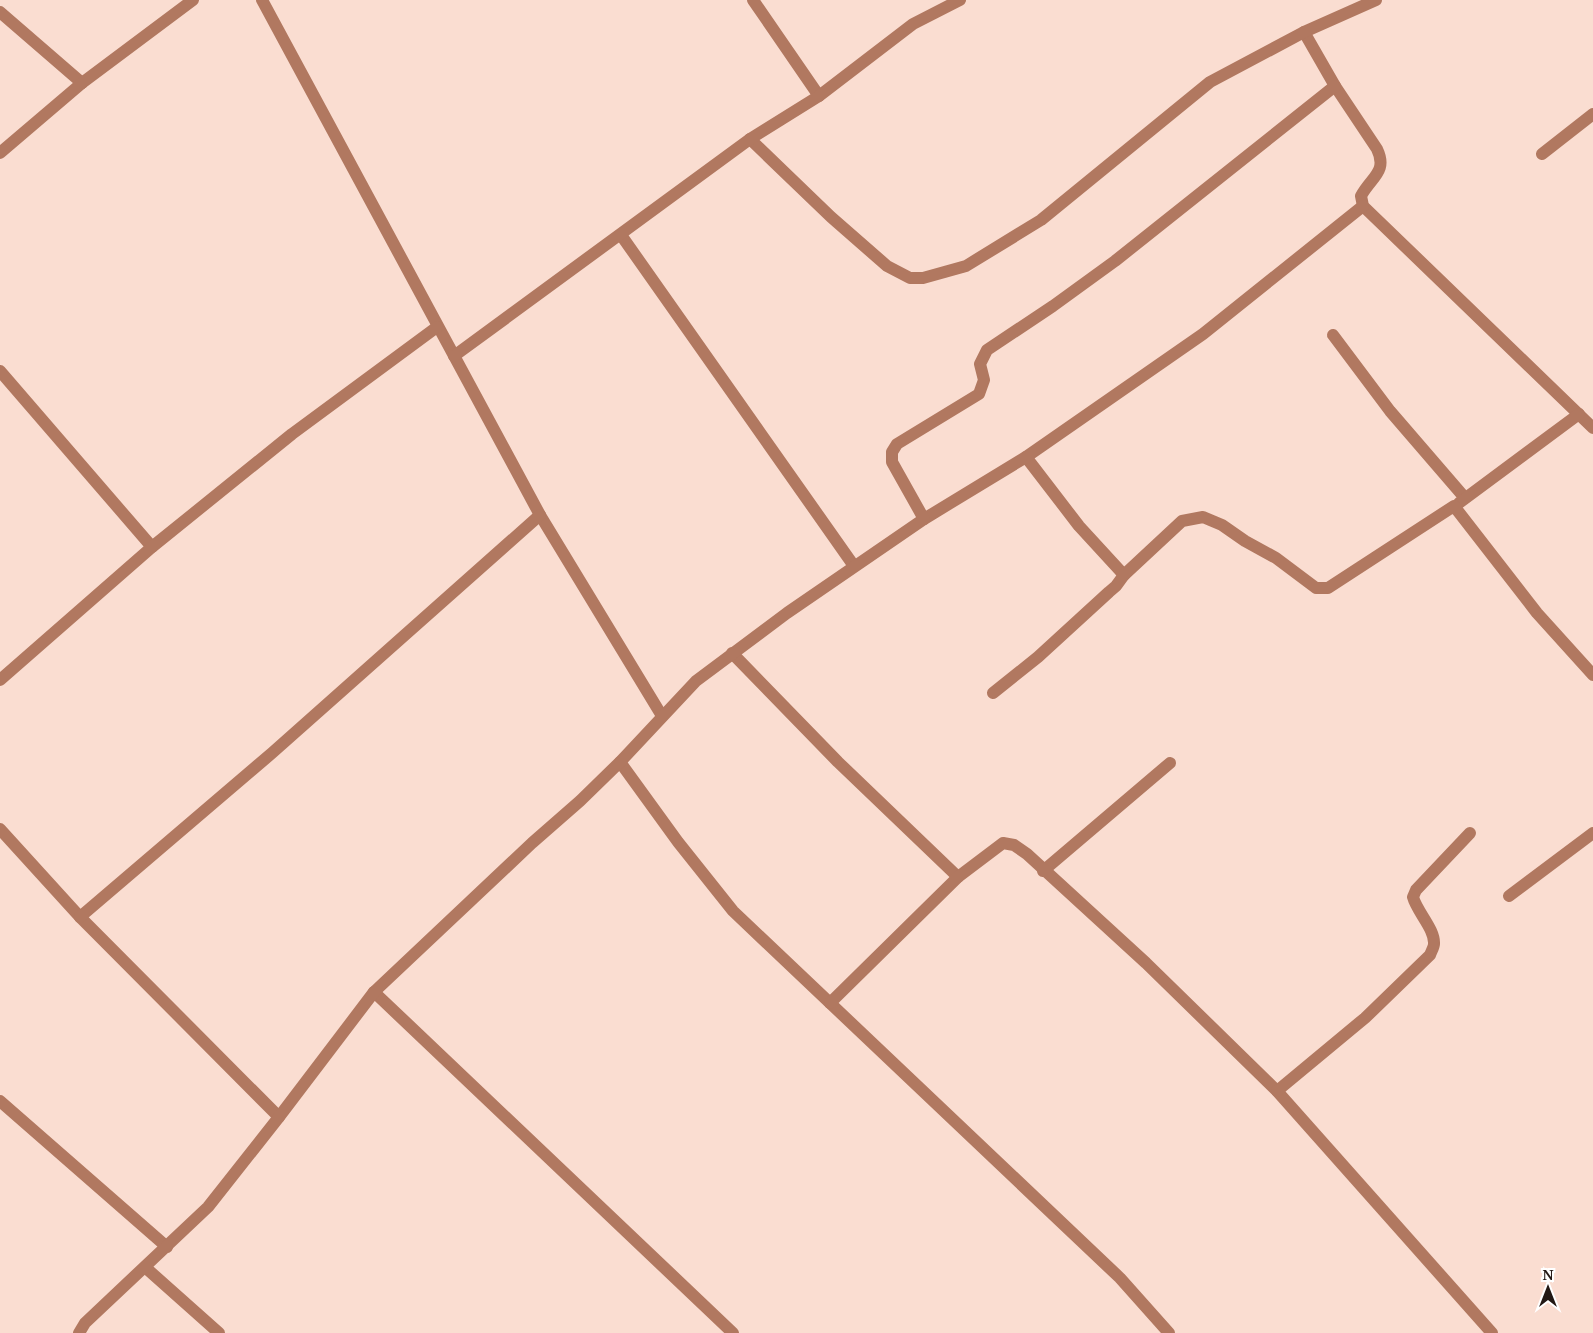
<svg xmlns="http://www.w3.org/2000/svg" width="1593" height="1333" viewBox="0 0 1593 1333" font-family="'Noto Serif',serif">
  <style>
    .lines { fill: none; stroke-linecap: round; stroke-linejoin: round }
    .minor { stroke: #b17860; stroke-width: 12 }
  </style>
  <rect width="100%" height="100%" fill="#faddd1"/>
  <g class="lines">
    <g class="minor">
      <polyline points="262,0 540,515 662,716"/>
      <polyline points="753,0 819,96"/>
      <polyline points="0,12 82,83"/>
      <path d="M1304,32L1335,86L1377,149C1388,172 1371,177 1361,196L1363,206L1593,428"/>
      <polyline points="750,139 831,217 887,266 910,278 923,278 966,266 1041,220 1210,82 1304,32 1376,0"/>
      <polyline points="0,153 82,83 193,0"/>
      <polyline points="1542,154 1593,114"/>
      <polyline points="621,235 854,566"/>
      <polyline points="1333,335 1390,411 1465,498"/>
      <polyline points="454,356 750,139 819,96 913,24 960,0"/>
      <polyline points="0,371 152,547"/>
      <polyline points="1026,457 1079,526 1124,575"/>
      <polyline points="1459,503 1579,414"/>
      <polyline points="924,519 1026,457 1203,334 1363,206"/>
      <polyline points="732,653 838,762 958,877"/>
      <polyline points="0,680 152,547 292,434 437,327"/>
      <polyline points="993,693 1038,657 1109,592 1116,586 1124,575 1182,521 1203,517 1222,525 1245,541 1276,558 1316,588 1328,588 1454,506 1537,613 1593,675"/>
      <polyline points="620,762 678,842 733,911 1120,1278 1169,1333"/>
      <polyline points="0,829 80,917 279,1117"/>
      <polyline points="1043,871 1170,763"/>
      <polyline points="1509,896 1593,833"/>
      <polyline points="80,917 272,753 540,515"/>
      <polyline points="374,992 733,1333"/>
      <polyline points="830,1003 958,877 1003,843 1014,845 1027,854 1146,963 1277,1091 1492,1333"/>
      <path d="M1277,1091L1365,1018L1430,955C1431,952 1434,947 1434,944C1435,929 1417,912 1413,897L1416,890L1470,833"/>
      <polyline points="0,1101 167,1247"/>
      <polyline points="146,1268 219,1333"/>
      <polyline points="79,1333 85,1323 208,1207 279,1117 374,992 532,843 580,801 620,762 696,681 787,613 924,519 892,462 892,452 897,444 979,394 984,380 980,364 987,350 1053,306 1115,261 1335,86"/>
    </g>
  </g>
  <g transform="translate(1548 1288)" stroke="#ffffff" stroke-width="4" paint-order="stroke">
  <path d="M0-4L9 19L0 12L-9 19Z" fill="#221814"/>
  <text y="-8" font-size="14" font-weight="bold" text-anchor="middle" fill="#221814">N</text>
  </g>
</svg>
